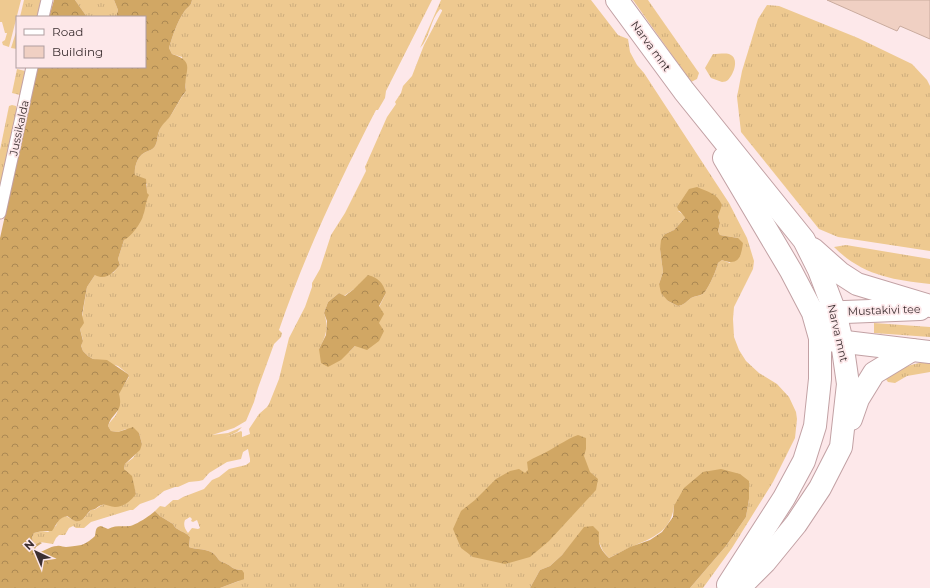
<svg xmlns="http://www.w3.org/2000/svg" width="930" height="588" viewBox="0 0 930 588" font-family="Montserrat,sans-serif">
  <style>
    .grass { fill: url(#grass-tufts); fill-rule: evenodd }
    .forest { fill: url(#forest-crowns) }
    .garden { fill: #eec990 }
    .building { fill: #f0d0c3; stroke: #c9ab9e }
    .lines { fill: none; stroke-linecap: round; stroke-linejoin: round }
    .service-casing { stroke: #c2a1a4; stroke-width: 13 }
    .secondary-casing { stroke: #c2a1a4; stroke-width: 24 }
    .service { stroke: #fff; stroke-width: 11 }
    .secondary { stroke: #fff; stroke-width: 22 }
    .labels { text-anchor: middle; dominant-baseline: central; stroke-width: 3.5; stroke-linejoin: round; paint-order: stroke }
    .street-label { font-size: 11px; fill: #3c2f31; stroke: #fde8ea }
  </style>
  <defs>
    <pattern id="grass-tufts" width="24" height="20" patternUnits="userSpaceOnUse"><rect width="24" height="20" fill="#eec990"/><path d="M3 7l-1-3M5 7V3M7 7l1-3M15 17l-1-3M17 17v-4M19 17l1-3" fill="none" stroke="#cdad7d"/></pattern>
    <pattern id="forest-crowns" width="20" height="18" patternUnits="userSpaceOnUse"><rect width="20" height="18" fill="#d1a764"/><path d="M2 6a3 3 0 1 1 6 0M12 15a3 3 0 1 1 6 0" fill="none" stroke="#ab8853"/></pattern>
  </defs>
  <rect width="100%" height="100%" fill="#fde8ea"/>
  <g class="grass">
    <polygon points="24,0 41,0 37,17 20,17"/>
    <polygon points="75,0 114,0 118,10 116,17 87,17"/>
    <path d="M192,0H432L386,91L385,98L378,110H376C339,182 305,254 279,330L282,333L281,337L274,344L258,388L254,402L246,421L234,428L212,435L228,433L242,427L237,432L226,437L241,431L242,432V437L250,434L249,429L259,414L267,407L269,404L279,379L289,338L305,307L312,287V283L320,269L331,235L345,213L366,171L365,167L387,117L396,104L395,102L401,93L403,86L412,76L424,45L442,11V10L440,9C430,20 430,38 420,48L441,0H591L618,35L628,39L630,52L637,65L644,73L729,203L747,238L754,261L753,269L734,307L733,319L734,337L739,350L746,361L759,373L777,384L789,397L796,412L797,419L795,438L773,482L732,548L703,588H690L726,546L746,517L749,499V481L674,506C671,532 652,538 631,547C624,550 616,554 609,558L603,551L599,542H573L562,555L550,566L540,570L530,588H220L239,581L242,570C232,570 232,566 225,563C223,562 221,562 219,560C217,558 216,555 213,553C205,548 197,550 189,547L190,537C185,531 176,531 173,524L160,516L155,511L160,506L165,507L173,500H178L183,497L204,489L212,480L219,477L229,469L246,465L250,462V459L248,449L243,452L241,459L227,462L209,473L203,480L199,481L189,482L178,487H175L164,491L154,499L140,504L133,510H130L91,522L84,528H76L73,526L69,528L65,535H59L56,538L53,544L40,542L36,544L33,542L32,537L34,533L42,531L48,532L56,526C58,520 60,518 66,516L75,521L84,518L91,510H94L102,505H108L136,494L132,480L124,469L125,464L133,458L142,444L139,433L126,429L118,432L111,431L108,426C110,421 113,419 116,415C119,409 120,400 118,394L129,377L128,374L118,366L93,359L88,356L83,351L81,346L83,340L80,329L87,287L95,275L113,273L120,265L118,259L124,240L143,216L147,184L135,175C134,168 137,157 144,153C149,150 154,150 156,144C158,140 157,134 160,129C162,123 167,120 171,115C176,107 180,99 186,91L182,57L172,54L169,48C172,37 177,22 184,12C187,7 191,7 192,0ZM678,211L718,216L720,223L718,231L720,235L738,238L730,263L722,260L718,263C717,269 708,290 703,294C700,296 695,296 691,298C686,302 684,305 678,306L668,301L659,284L663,272L660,249L665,234L674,230L685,218L684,215ZM354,289L386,293L379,307V323L349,352L319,349C326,336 329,327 324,313L328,302L339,293L344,296ZM190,517L192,519L191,521L193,522L197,520L200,528L198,529L192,528L188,533C185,529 183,525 185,520Z"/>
    <polygon points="633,0 648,0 699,73 697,79 691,82"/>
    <polygon points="767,5 779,6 858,38 912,64 927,80 930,86 930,251 838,237 819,229 741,132 737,97 742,71 758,19"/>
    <path d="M713,54C718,54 725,53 729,54C740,58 734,74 728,80C727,81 724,82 722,82L711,78L705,68Z"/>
    <polygon points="17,69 25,71 20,95 12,93"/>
    <polygon points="12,105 16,106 17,110 0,186 0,150 9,106"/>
    <path d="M846,245L930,259V284C892,280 862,275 834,247Z"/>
    <polygon points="874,323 930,327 930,337 874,333"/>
    <path d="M925,362H930V372L907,376L895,383L888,382L885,378C898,370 909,364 925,362Z"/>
  </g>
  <g class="forest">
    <polygon points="54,0 75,0 87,17 49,17"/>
    <path d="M114,0H192C191,7 187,7 184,12C177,22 172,37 169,48L172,54C198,62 182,72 186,91C180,98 176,107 171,115C168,120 163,123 160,129C157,134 158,140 156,144C154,150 149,150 144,153C137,157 134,168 135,175L146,179L147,193L149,195C145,203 146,208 143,216C141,223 131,237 124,240L118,259L120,265C113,273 106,281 95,275L87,287L82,315L84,323L80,329L83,341L81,346L83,351L88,356L93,359L107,360L128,374L129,376L119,394C124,413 112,412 108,426L111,431L118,432L133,427L139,433L142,444L140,450L125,464L124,469L132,476L136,494C131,501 123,507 115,507C110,507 106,504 102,505C97,506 96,510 91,510C86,514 83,523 75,521C72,520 69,517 67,516C58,518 57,524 52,531H42L34,533L32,537L33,542L36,544L40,542L42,543L36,547L33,553C42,554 49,546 57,546C60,545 63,547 66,547C80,545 83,547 95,536C96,531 95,527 101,526L108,529C115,525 122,527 130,526C136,525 151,515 155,511L160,516L173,524C176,531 185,531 190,537L189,547C197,550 205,548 213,553C216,555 217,558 219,560C221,562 223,562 225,563C232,566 232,570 242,570L244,573V579L220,588H0V238L38,67H145V17H116L118,10Z"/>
    <path d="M697,187C708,192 717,193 722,205L718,216L720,223L718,231L720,235L738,238L743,243C741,258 738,266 722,260L718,263C717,269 708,290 703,294C699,296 695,296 691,298C686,302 684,305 678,306L668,301L661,293L659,284L663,272L660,249L661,240L665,234L674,230L685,218C683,213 679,212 677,207L689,189Z"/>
    <path d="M368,275C379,278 383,283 386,293L379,306L384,314L379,323L384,331L379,341L367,350L355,346L341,360L328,367L321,363L319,349L326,335L327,321L324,313L328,302L339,293L345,296L354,289Z"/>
    <path d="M578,435L586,438V449L584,456L590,472L598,479L596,490L549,541L530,557L505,564L473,557L461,548L453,529L461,511L475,500L496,479L510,471L519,469L525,473L528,470L527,462C534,457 542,455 550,450C559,445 567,439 578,435Z"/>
    <path d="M721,469L740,474L749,481V499L746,517L726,546L690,588H530L540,570L550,566L562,555L584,527L593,526L599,532C598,545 600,549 609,558L630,547L650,540L662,532L673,517L674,506L684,488L703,472Z"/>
  </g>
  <g class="garden">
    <polygon points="0,0 21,0 9,47 3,45 2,42 5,40 7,33 5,33 2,22 0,22"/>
    <polygon points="16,32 17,32 17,49 11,48"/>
  </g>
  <polygon class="building" points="827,0 930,0 930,39 900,26 897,31"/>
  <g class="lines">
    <g class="service-casing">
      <g id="service">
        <polyline points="43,17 47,0"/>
        <polyline points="0,213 32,67"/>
      </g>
    </g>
    <g class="secondary-casing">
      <g id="secondary">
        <polyline points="617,0 684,91 804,240 819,270 835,312 842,342 848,384 841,447 820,488 796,524 765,562 739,588"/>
        <polyline points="724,158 791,271 813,313 820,338 820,379 815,426 804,461 784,498 728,585"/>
        <polyline points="813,249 840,273 857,284 930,306"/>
        <polyline points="820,313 920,309"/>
        <polyline points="829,340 930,352"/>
        <polyline points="851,419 858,399 874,373 912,350"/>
      </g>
    </g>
    <use href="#service" class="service"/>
    <use href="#secondary" class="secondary"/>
  </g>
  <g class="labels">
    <g class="street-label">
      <text transform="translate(651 46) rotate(54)">Narva mnt</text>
      <text transform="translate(19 128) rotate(-78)">Jussikalda</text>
      <text transform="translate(884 310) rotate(-2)">Mustakivi tee</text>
      <text transform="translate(838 333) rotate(77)">Narva mnt</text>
    </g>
  </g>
  <rect x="16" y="16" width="130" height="52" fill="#fde8ea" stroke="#b09ea0"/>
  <rect x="24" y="29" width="20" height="6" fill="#ffffff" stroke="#b09ea0"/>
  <text x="52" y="36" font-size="12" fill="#3c2f31">Road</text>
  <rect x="24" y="46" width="20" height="12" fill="#f0d0c3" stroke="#b09ea0"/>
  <text x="52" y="56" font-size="12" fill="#3c2f31">Building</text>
  <g transform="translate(36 552) rotate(316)" stroke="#fde8ea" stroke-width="3" paint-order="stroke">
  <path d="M0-3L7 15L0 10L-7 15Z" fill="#3c2f31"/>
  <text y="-6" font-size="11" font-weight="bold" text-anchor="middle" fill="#3c2f31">N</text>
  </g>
</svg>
